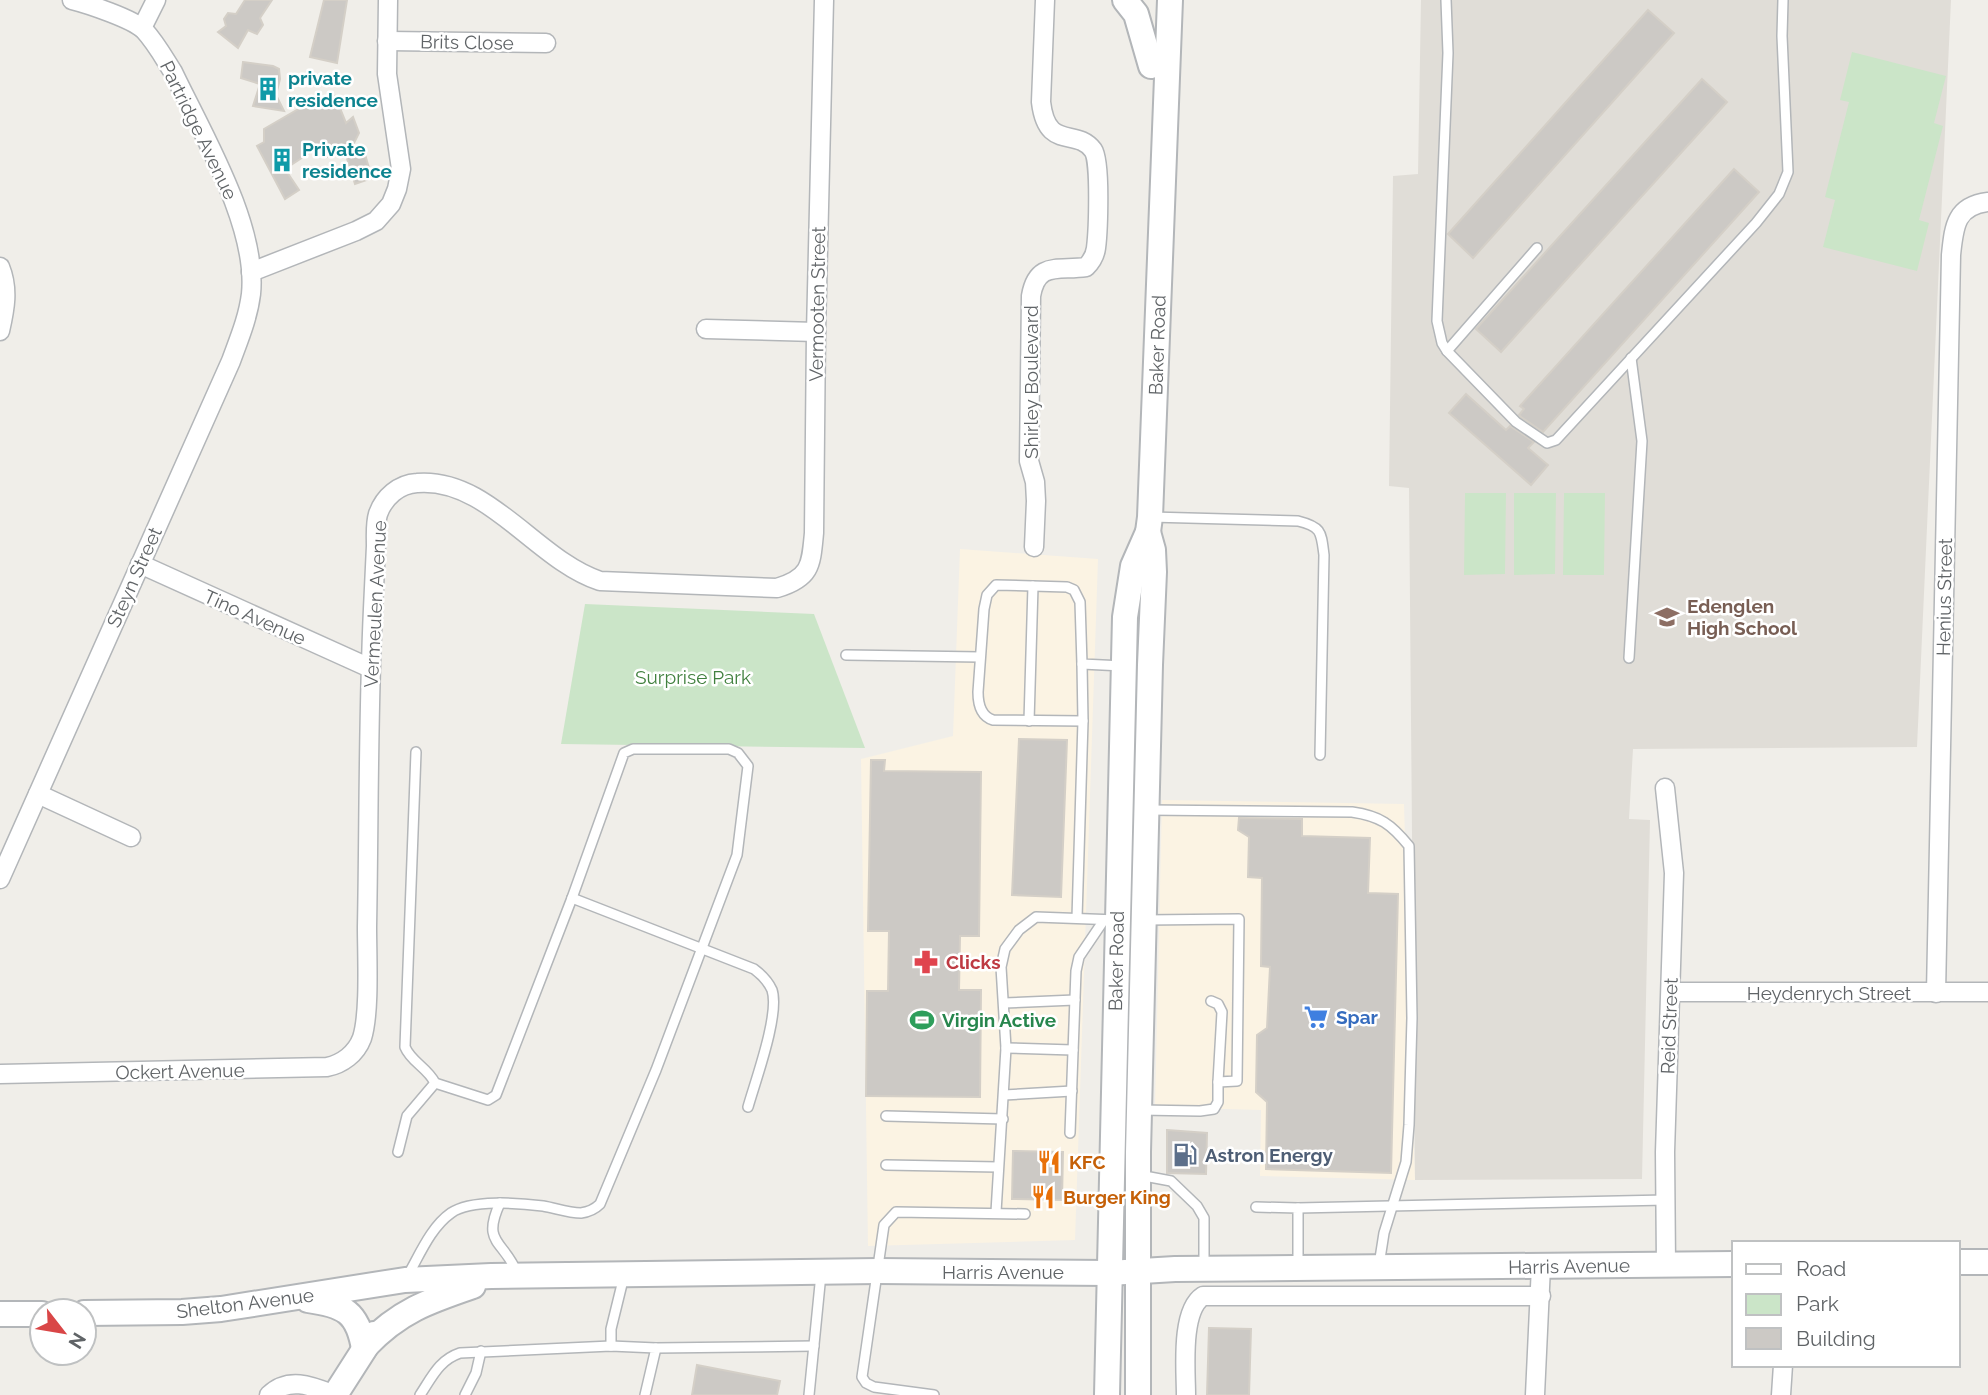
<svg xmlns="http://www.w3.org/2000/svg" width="1988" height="1395" viewBox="0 0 1988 1395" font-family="Raleway,sans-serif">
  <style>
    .commercial { fill: #fbf3e3 }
    .education { fill: #e0ddd7 }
    .green { fill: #cbe5c8 }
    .building { fill: #ccc9c5; stroke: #d4cfc7; stroke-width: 2 }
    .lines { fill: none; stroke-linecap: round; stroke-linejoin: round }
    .lane-casing { stroke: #b3b6b9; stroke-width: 12 }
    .street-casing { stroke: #b3b6b9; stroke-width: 21 }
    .secondary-casing { stroke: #b3b6b9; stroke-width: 28 }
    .lane { stroke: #fff; stroke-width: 9 }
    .street { stroke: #fff; stroke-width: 18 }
    .secondary { stroke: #fff; stroke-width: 24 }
    .labels { text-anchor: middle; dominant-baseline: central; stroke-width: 5; stroke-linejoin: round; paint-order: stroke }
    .street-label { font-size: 19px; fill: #606467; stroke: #fff }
    .culture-label { font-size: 19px; font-weight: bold; fill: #0d838f; stroke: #fff; text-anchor: start }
    .education-label { font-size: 19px; font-weight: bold; fill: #785e54; stroke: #fff; text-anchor: start }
    .park-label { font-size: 19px; fill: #40803e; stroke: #fff }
    .health-label { font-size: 19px; font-weight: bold; fill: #be3a42; stroke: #fff; text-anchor: start }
    .shop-label { font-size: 19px; font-weight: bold; fill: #366cbe; stroke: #fff; text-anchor: start }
    .leisure-label { font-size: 19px; font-weight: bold; fill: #27864d; stroke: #fff; text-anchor: start }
    .service-label { font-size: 19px; font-weight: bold; fill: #4e5e75; stroke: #fff; text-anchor: start }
    .food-label { font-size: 19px; font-weight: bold; fill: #c56008; stroke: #fff; text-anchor: start }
  </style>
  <rect width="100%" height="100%" fill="#f0eee9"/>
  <g class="commercial">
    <polygon points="960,549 1098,559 1075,1240 868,1246 861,759 953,736"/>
    <polygon points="1162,800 1404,804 1415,1180 1260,1176 1261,1110 1155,1107"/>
  </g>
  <polygon class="education" points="1421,0 1951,0 1917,747 1633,749 1629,819 1650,820 1642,1179 1415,1180 1409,488 1389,486 1393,176 1418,174"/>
  <g class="green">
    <polygon points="1852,52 1946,76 1934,123 1943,126 1919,220 1929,223 1917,271 1823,247 1835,200 1825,197 1849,102 1840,100"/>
    <polygon points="1465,493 1506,493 1505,574 1464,575"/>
    <polygon points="1514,493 1556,493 1555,574 1514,575"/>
    <polygon points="1564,493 1605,493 1604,575 1563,575"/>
    <polygon points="585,604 814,614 865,748 561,744"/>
  </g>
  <g class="building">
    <polygon points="245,0 272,0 260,18 263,25 257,34 248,30 238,48 218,32 226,26 224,19 228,13 236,14"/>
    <polygon points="324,0 347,0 337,63 310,57"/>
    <polygon points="1648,10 1674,33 1473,258 1448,234"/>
    <polygon points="243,62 273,66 279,69 280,79 276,95 284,111 253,106 260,84 241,78"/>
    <polygon points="1702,79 1727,102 1501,352 1476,329"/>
    <polygon points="335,96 346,123 353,117 359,133 350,151 364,151 372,178 355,184 345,152 327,157 323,144 285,169 299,190 285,199 257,146 264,142 264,129 314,100"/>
    <polygon points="1734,169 1759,192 1543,432 1521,417 1519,415 1524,409 1520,406"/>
    <polygon points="1466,394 1506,430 1510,426 1534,442 1528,448 1548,465 1531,485 1449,413"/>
    <polygon points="1019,739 1067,740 1061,897 1012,895"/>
    <polygon points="871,760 885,760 884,771 981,772 979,936 960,936 959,990 981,990 980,1097 866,1096 867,991 888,991 889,931 868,931"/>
    <polygon points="1239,818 1302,819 1302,836 1370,838 1368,893 1398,894 1391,1173 1266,1169 1267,1102 1256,1092 1257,1035 1267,1028 1270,967 1261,966 1262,878 1248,877 1249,837 1238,830"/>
    <polygon points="1167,1130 1207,1133 1206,1174 1167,1173"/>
    <polygon points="1013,1151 1063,1152 1062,1200 1012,1199"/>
    <polygon points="1209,1328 1251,1329 1249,1395 1207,1395"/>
    <polygon points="697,1365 780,1381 777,1395 692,1395"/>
  </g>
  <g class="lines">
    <g class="lane-casing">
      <g id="lane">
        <polyline points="1446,0 1448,53 1437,321 1442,343 1447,351 1516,422 1547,443 1556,440 1756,223 1779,194 1788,172 1782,36 1783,0"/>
        <polyline points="1447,351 1537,248"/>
        <path d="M1151,517L1298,521C1322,527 1321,532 1324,555L1320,755"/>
        <polyline points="846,655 980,657"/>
        <polyline points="1629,658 1642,441 1631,358"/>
        <polyline points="1029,721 1033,586"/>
        <path d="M1083,721L993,720C980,716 978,703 978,692L984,609L987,595L996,585L1067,587L1074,590L1080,602L1082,664L1123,666"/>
        <path d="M1148,810L1352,812C1380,816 1391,824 1409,846L1412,1018L1409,1125L1406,1162L1384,1233L1379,1265"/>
        <path d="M572,898L754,969C762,975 768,981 772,990C780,1014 755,1082 748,1107"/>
        <polyline points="1077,918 1083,721 1082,664"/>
        <polyline points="1145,920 1239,919 1237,1081 1218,1082 1222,1012 1218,1004 1211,1001"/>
        <polyline points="1004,1003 1075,1000"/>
        <polyline points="1006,1048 1073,1050"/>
        <polyline points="1004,1095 1072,1091"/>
        <polyline points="1140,1110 1200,1111 1214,1109 1218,1102 1218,1082"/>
        <polyline points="886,1116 1003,1119"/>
        <polyline points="1070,1133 1076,971 1079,957 1104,920"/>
        <path d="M398,1152L407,1116L435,1083C428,1068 411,1062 405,1047L416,752"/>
        <polyline points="886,1165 998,1167"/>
        <polyline points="1139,1175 1171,1181 1197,1206 1204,1218 1204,1269"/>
        <path d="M500,1203C481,1244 504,1240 517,1273"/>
        <polyline points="1256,1207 1298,1208 1298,1267"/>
        <polyline points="1298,1208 1666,1200"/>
        <polyline points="996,1212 1006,1048 1001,967 1005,949 1019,930 1036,917 1117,920"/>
        <path d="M408,1275C420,1254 431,1227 451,1213C471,1199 520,1203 543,1206C555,1208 568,1213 581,1213C588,1212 595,1209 600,1204L656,1070L737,855L748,766L738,753L729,749H633L624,753L572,898L496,1095L488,1100L435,1083"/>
        <polyline points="611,1346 611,1329 624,1276"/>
        <polyline points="656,1348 814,1346"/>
        <path d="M420,1395C432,1377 439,1360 460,1353L611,1346L656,1348L645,1395"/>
        <polyline points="465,1395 476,1373 481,1351"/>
        <polyline points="809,1395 821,1274"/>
        <polyline points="934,1395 874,1387 866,1383 862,1377 884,1225 896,1212 1025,1214"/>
      </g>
    </g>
    <g class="street-casing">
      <g id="street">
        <polyline points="142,28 156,0"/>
        <polyline points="387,41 546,43"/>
        <path d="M0,267C9,289 5,309 0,331"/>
        <polyline points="251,272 356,231 376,221 391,204 397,189 401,169 387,74 388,0"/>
        <polyline points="706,329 816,332"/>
        <path d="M1034,547L1036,501L1035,482L1029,461L1031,296C1037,261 1058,271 1086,267C1091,262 1095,256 1096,248C1098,232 1101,161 1093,150C1076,127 1047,152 1041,102L1045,0"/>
        <polyline points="140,564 370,668"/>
        <polyline points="1665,788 1674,873 1665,1152 1666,1265"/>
        <polyline points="38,794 131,837"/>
        <path d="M0,879L231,361C239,339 248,318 251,294C258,226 202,133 173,72C164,58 156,43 144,30C133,19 88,4 72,0"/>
        <polyline points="1671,992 1988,992"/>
        <path d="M1936,993L1951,255C1954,227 1955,206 1988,202"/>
        <path d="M0,1074L327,1067C342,1064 356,1054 362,1038C370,1013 367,956 367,927C369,821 368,715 373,609C374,588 375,567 376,546C376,535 375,524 378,514C384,497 399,484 417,483C488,477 536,560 600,581L777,588C811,578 811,565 814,533L816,332L824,0"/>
        <path d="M269,1395C289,1376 312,1386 335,1395"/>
        <path d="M1186,1395C1186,1371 1180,1311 1203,1296H1541"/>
        <polyline points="1535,1395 1541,1266"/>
        <polyline points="1781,1395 1783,1365"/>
      </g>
    </g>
    <g class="secondary-casing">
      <g id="secondary">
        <polyline points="1125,0 1136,14 1151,66"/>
        <polyline points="1958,1262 1988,1262"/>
        <path d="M308,1300C344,1305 358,1312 364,1349"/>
        <polyline points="84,1313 182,1312 221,1309 405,1280 491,1276 878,1271 1109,1273 1175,1269 1734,1264"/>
        <polyline points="0,1314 42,1314"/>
        <path d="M366,1346C399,1311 429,1301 473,1286"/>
        <polyline points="335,1395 374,1334"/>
        <path d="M1107,1395L1125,617L1133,566L1148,532L1150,517C1158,345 1162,172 1170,0"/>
        <polyline points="1138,1395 1138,1152 1150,665 1154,572 1153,550 1148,532"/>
      </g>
    </g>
    <use href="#lane" class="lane"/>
    <use href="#street" class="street"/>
    <use href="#secondary" class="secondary"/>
  </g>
  <defs>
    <g id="building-bare" transform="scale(1.89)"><path d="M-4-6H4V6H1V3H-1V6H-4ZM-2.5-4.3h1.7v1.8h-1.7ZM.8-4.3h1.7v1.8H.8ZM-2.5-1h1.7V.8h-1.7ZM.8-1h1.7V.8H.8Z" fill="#0f9aa8" stroke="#fff" stroke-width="2.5" paint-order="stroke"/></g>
    <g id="school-bare" transform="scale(1.89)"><path d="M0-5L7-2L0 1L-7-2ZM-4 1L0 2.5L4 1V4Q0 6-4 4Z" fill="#8d6e63" stroke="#fff" stroke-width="2.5" paint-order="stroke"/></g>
    <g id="pharmacy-bare" transform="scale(1.89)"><path d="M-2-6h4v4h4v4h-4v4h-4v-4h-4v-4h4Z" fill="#e0444e" stroke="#fff" stroke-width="2.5" paint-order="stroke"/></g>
    <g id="supermarket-bare" transform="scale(1.89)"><path d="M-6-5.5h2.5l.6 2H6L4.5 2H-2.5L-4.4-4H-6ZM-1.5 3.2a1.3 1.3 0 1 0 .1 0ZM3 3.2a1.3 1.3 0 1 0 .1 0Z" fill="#3f7fe0" stroke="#fff" stroke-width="2.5" paint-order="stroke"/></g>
    <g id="stadium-bare" transform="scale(1.89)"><path d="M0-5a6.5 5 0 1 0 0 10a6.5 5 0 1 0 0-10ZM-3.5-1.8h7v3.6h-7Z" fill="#2e9e5b" stroke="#fff" stroke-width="2.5" paint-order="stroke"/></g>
    <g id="fuel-bare" transform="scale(1.89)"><path d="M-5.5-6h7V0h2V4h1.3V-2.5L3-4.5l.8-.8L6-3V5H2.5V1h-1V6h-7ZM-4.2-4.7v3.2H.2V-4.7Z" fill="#5c6f8a" stroke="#fff" stroke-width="2.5" paint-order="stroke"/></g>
    <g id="restaurant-bare" transform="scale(1.89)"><path d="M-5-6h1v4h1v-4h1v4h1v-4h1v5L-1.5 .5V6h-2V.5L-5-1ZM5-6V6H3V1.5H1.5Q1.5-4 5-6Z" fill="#e8710a" stroke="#fff" stroke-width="2.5" paint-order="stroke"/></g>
  </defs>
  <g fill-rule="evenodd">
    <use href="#building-bare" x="268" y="89"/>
    <use href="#building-bare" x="282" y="160"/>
    <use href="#school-bare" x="1667" y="617"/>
    <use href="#pharmacy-bare" x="926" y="962"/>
    <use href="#supermarket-bare" x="1316" y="1017"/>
    <use href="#stadium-bare" x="922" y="1020"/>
    <use href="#fuel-bare" x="1185" y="1155"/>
    <use href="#restaurant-bare" x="1049" y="1162"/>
    <use href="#restaurant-bare" x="1043" y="1197"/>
  </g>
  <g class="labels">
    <g class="street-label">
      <text transform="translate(467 42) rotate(1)">Brits Close</text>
      <text transform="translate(199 130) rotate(64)">Partridge Avenue</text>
      <text transform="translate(817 304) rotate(-89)">Vermooten Street</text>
      <text transform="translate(1157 345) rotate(-88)">Baker Road</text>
      <text transform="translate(1031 382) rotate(-90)">Shirley Boulevard</text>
      <text transform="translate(134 577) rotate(-66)">Steyn Street</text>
      <text transform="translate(1944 597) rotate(-89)">Henius Street</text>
      <text transform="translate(375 604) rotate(-87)">Vermeulen Avenue</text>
      <text transform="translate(255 617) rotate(24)">Tino Avenue</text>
      <text transform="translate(1116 961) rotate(-89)">Baker Road</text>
      <text x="1829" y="993">Heydenrych Street</text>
      <text transform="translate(1669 1026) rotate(-88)">Reid Street</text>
      <text transform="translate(180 1071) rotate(-1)">Ockert Avenue</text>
      <text transform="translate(1569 1266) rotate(-1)">Harris Avenue</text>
      <text x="1003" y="1272">Harris Avenue</text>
      <text transform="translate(245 1303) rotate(-7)">Shelton Avenue</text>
    </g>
    <g class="culture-label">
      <text x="288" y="78">private<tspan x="288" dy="22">residence</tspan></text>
      <text x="302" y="149">Private<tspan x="302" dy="22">residence</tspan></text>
    </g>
    <g class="education-label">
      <text x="1687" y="606">Edenglen<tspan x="1687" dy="22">High School</tspan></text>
    </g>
    <g class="park-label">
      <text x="693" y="677">Surprise Park</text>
    </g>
    <g class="health-label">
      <text x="946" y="962">Clicks</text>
    </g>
    <g class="shop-label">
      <text x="1336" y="1017">Spar</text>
    </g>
    <g class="leisure-label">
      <text x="942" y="1020">Virgin Active</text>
    </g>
    <g class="service-label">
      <text x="1205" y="1155">Astron Energy</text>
    </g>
    <g class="food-label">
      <text x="1069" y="1162">KFC</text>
      <text x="1063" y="1197">Burger King</text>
    </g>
  </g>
  <rect x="1732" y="1241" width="228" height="126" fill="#ffffff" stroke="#bfc1c2" stroke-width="2"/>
  <rect x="1746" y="1264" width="35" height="10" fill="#ffffff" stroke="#bfc1c2" stroke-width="2"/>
  <text x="1796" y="1276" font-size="21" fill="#606467">Road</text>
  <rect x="1746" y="1294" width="35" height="21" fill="#cbe5c8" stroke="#bfc1c2" stroke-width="2"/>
  <text x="1796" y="1311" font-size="21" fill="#606467">Park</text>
  <rect x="1746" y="1328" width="35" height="21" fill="#ccc9c5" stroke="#bfc1c2" stroke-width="2"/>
  <text x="1796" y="1346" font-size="21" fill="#606467">Building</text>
  <g transform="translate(63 1332) rotate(121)"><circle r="33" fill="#ffffff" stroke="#bfc1c2" stroke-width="2"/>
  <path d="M0-5L12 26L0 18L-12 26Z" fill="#d94647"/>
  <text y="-10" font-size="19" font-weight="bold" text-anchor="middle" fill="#606467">N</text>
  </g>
</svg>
